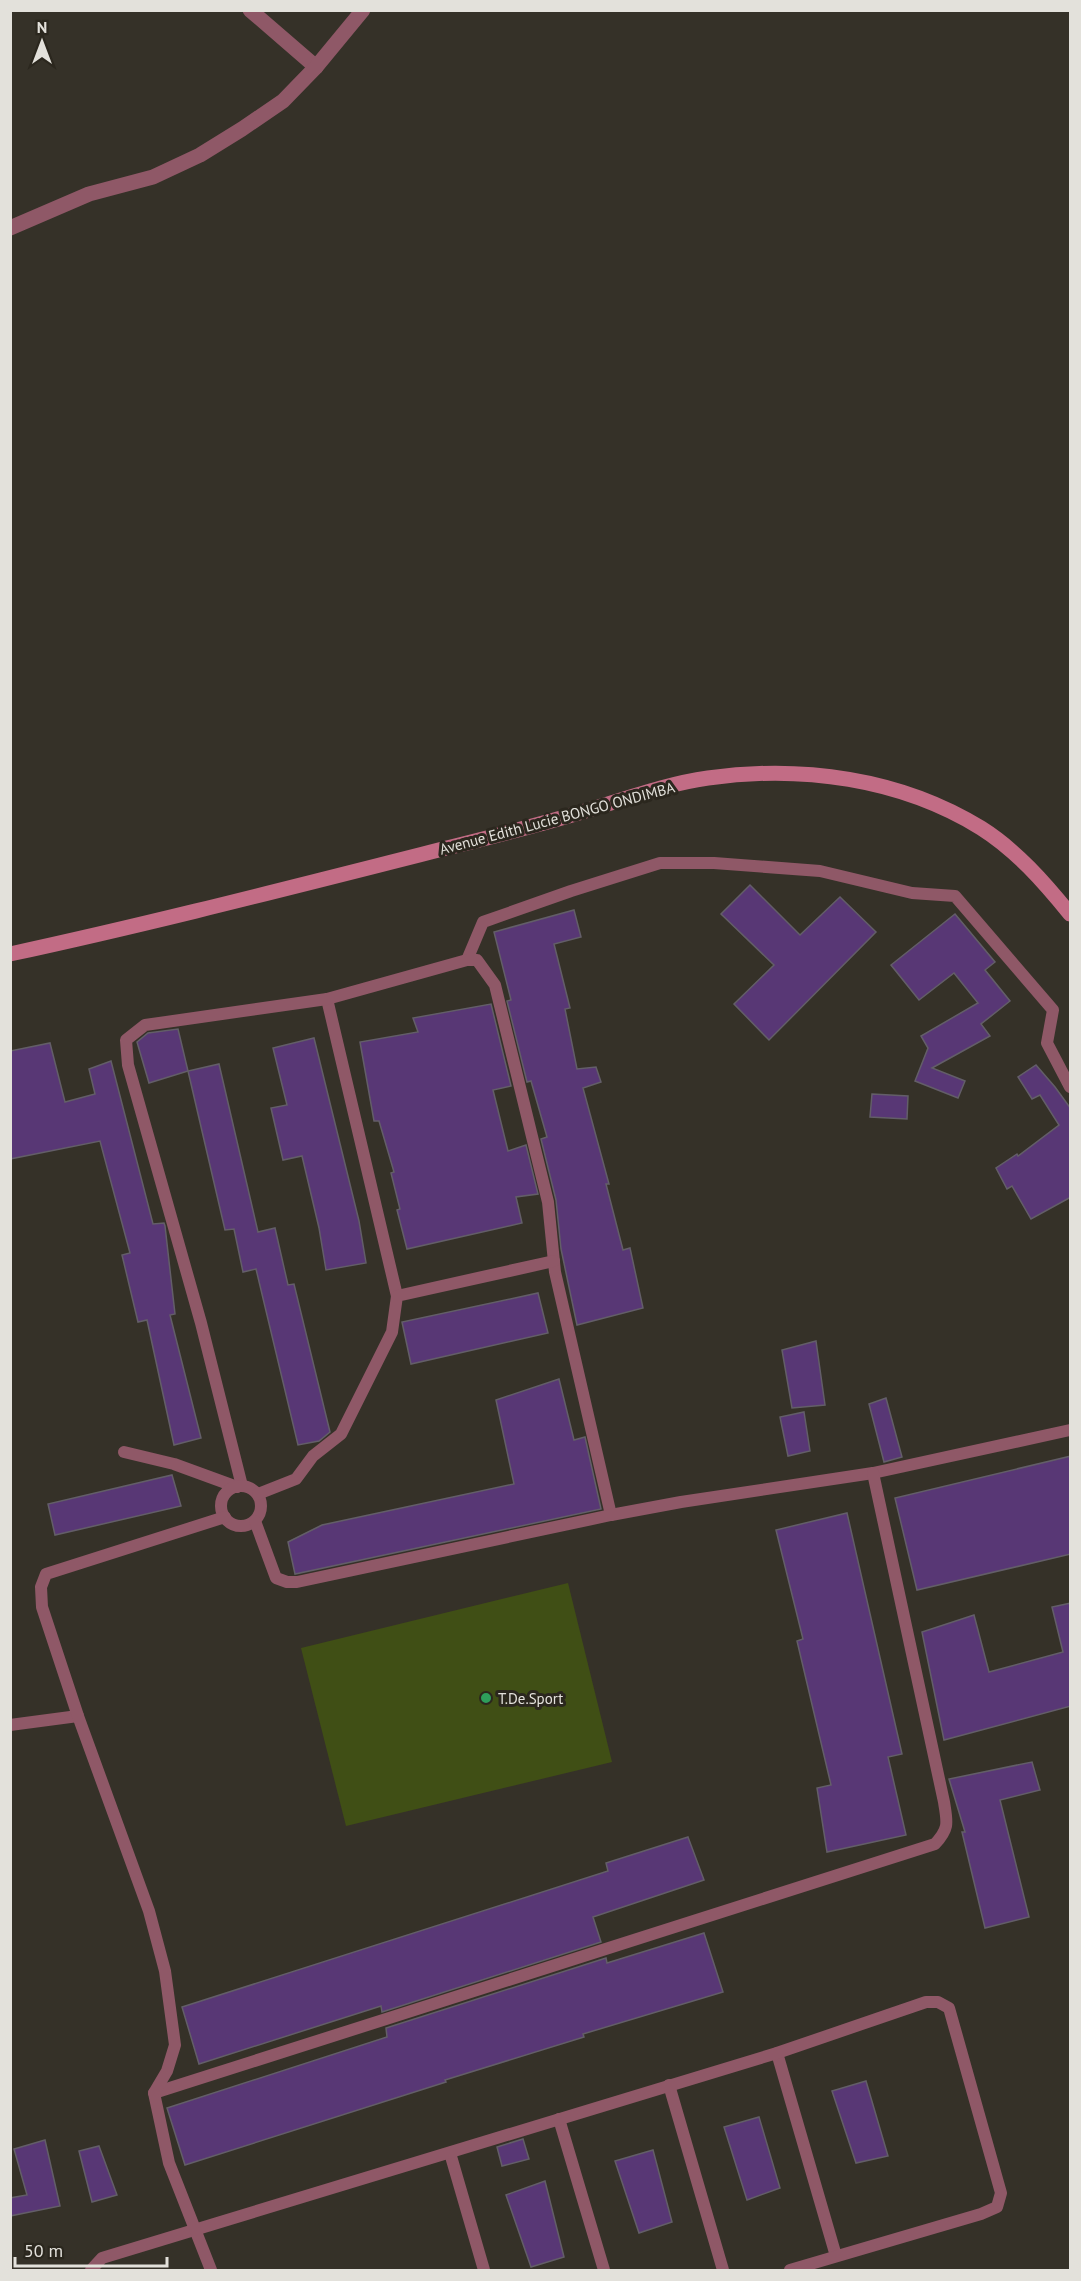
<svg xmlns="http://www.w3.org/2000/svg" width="1081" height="2281" viewBox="0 0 1081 2281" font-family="'PT Sans',sans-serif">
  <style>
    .green { fill: #404f15 }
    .building { fill: #583775; stroke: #635e68; stroke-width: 1.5 }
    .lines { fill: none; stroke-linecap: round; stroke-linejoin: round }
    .service { stroke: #8f5867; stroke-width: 12 }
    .minor { stroke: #8f5867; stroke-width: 15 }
    .secondary { stroke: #c26c85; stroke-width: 15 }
    .leisure-dot { fill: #2e9e5b; stroke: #2b271e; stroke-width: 2 }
    .labels { text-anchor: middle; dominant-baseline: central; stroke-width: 6; stroke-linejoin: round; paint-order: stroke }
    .street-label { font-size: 15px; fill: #e3e1db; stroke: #2b271e }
    .poi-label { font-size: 15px; fill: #e3e1db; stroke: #2b271e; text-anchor: start }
  </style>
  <rect width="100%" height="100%" fill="#353128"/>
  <polygon class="green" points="568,1583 612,1762 346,1826 301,1648"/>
  <g class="building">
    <polygon points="750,885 800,935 840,897 876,932 769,1040 734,1004 774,965 721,914"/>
    <polygon points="574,910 581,937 554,944 570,1008 565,1009 577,1069 596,1067 601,1082 583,1088 609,1184 606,1184 623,1250 630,1248 643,1308 577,1325 561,1249 556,1200 541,1139 547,1137 531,1081 527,1082 507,1001 511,1000 494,932"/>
    <polygon points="955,914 995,962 985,970 1010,1001 981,1024 990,1036 932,1068 965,1081 958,1098 915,1081 928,1048 921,1036 978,1003 954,973 919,1000 891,965"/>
    <polygon points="491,1004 511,1086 493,1090 508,1151 526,1145 538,1194 516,1197 522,1223 407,1249 397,1210 400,1209 391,1173 394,1172 379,1121 374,1121 360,1042 418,1032 413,1018"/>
    <polygon points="178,1029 188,1071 149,1083 137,1042 148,1033"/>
    <polygon points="314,1038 359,1221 366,1263 326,1270 319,1228 302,1156 283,1160 271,1108 287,1105 273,1048"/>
    <polygon points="50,1043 65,1102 95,1094 89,1069 111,1061 153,1224 164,1223 165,1226 175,1314 170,1315 201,1438 174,1445 147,1320 138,1322 122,1255 130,1253 100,1141 10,1159 10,1051"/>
    <polygon points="219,1064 258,1232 275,1228 288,1285 294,1284 330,1432 319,1441 298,1445 256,1269 243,1272 234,1229 225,1230 188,1071"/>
    <polygon points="1036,1065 1055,1087 1071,1109 1071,1197 1031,1219 1012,1186 1007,1189 996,1168 1017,1154 1018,1156 1059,1125 1040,1095 1032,1099 1018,1077"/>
    <polygon points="872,1094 908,1096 907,1119 870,1117"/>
    <polygon points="538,1293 548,1333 411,1364 402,1322"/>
    <polygon points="816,1341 825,1405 792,1408 782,1350"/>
    <polygon points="559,1379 574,1440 585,1437 601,1509 295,1574 288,1542 322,1525 514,1484 496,1400"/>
    <polygon points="886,1398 902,1457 884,1462 869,1404"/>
    <polygon points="804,1412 810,1451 788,1456 780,1417"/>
    <polygon points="1071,1456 1071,1554 917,1590 895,1498"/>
    <polygon points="172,1475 181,1506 55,1535 48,1504"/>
    <polygon points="847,1513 902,1754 888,1757 906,1835 827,1852 817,1788 831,1785 797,1641 803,1639 776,1530"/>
    <polygon points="1071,1603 1071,1706 944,1740 922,1632 974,1615 989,1672 1063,1652 1052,1607"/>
    <polygon points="1032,1762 1040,1790 1000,1800 1029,1917 985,1928 962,1832 965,1832 949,1779"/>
    <polygon points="688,1837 704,1880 593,1917 601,1942 382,2012 381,2006 199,2064 182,2007 608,1871 606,1863"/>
    <polygon points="704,1933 723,1992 583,2034 584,2037 445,2080 446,2082 185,2165 167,2108 387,2037 386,2028 606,1958 607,1963"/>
    <polygon points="866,2081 888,2156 856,2163 832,2091"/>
    <polygon points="759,2117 780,2188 747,2200 724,2127"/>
    <polygon points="523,2139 529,2159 502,2166 497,2147"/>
    <polygon points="45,2140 60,2206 10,2216 10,2198 27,2195 14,2149"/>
    <polygon points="99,2146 117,2195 92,2202 79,2151"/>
    <polygon points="653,2150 672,2222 639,2233 615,2161"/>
    <polygon points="545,2181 564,2257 531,2267 506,2195"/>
  </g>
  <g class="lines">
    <g class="service">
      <polyline points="467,960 483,922 571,891 660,863 714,863 820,871 912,893 955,896 1053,1010 1047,1043 1070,1087"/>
      <polyline points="327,999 397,1296"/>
      <polyline points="124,1452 174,1464 237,1487"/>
      <polyline points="242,1486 201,1323 128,1065 126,1040 145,1025 327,999 467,960 477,960 495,985 548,1202 555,1272 611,1515"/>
      <circle cx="241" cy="1506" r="20"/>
      <polyline points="258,1494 296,1479 313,1456 341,1434 392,1332 397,1296 554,1261"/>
      <polyline points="255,1521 276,1578 287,1582 297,1582 611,1515 681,1502 873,1473 1070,1430"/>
      <polyline points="10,1725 78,1716"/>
      <polyline points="777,2053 836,2256"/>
      <polyline points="669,2085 723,2270"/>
      <path d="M154,2093L935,1844C950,1828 947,1822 944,1802L873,1473"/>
      <polyline points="559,2119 604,2270"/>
      <polyline points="450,2153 484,2270"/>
      <polyline points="91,2270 102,2258 777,2053 926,2002 938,2002 949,2008 1001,2193 997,2207 981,2214 790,2270"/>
      <polyline points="211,2270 169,2163 154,2093 167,2071 175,2045 165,1971 149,1911 78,1716 42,1607 41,1587 46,1574 225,1517"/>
    </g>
    <g class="minor">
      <polyline points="250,10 316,67"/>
      <polyline points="10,228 89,194 153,177 200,155 242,129 283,101 316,67 363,10"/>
    </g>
    <path class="secondary" d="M10,954C158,922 304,884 451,847C495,836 539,825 582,812C623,800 665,784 708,778C801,765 900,778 981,828C1016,850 1044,882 1070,914"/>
  </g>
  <circle class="leisure-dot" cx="486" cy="1698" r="6"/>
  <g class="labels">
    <g class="street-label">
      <text transform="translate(557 818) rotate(-15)">Avenue Edith Lucie BONGO ONDIMBA</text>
    </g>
    <g class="poi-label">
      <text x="498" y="1698">T.De.Sport</text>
    </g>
  </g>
  <rect width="1081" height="2281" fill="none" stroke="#e3e1db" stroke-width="24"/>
  <g transform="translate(42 42)" stroke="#2b271e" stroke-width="4.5" paint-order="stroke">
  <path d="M0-4.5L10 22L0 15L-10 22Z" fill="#e3e1db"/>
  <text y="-9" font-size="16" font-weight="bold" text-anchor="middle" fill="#e3e1db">N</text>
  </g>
  <path d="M15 2257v9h152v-9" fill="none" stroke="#e3e1db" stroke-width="3"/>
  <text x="24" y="2257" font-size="18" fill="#e3e1db" stroke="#2b271e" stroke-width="4.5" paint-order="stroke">50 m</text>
</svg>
